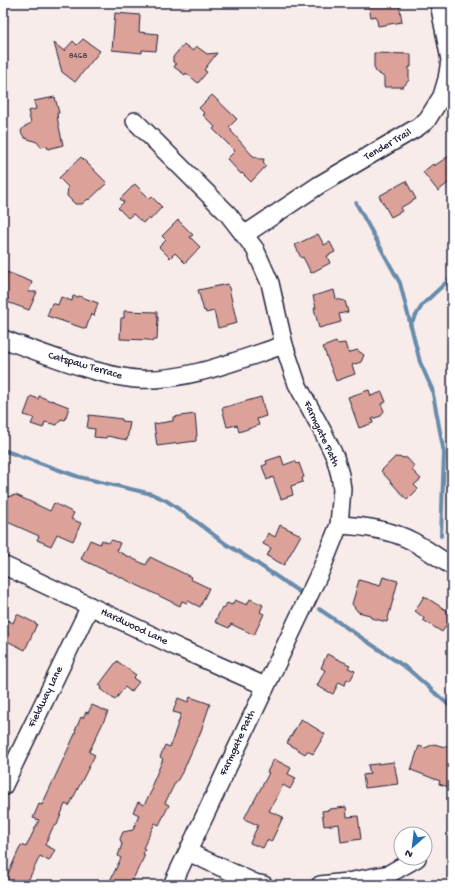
<svg xmlns="http://www.w3.org/2000/svg" width="455" height="888" viewBox="0 0 455 888" font-family="'Gochi Hand',sans-serif">
  <style>
    .lines { fill: none; stroke-linecap: round; stroke-linejoin: round }
    .stream { stroke: #688bab; stroke-width: 4 }
    .building { fill: #dca299; stroke: #22223b }
    .minor-casing { stroke: #22223b; stroke-width: 20 }
    .minor { stroke: #fff; stroke-width: 17 }
    .labels { text-anchor: middle; dominant-baseline: central; stroke-width: 3; stroke-linejoin: round; paint-order: stroke }
    .number-label { font-size: 9px; fill: #504252 }
    .street-label { font-size: 11px; fill: #22223b; stroke: #fff }
  </style>
  <rect width="100%" height="100%" fill="#f8eceb"/>
  <filter id="ink" filterUnits="userSpaceOnUse"><feTurbulence type="fractalNoise" baseFrequency=".025" numOctaves="2"/><feDisplacementMap in="SourceGraphic" scale="8" xChannelSelector="R" yChannelSelector="G"/><feConvolveMatrix kernelMatrix="1 2 1 2 8 2 1 2 1" color-interpolation-filters="sRGB"/></filter>
  <g filter="url(#ink)">
    <g class="lines">
      <g class="stream">
        <polyline points="356,203 400,283 420,362 432,389 444,453 441,536"/>
        <polyline points="410,325 423,304 452,277"/>
        <polyline points="3,450 79,477 152,494 167,501 193,519 226,544 255,562 301,593"/>
        <polyline points="319,609 408,669 452,708"/>
      </g>
    </g>
    <g class="building">
      <polygon points="368,3 399,3 402,22 378,26 376,16 371,17"/>
      <polygon points="115,13 140,15 139,32 158,34 156,51 142,50 142,53 112,50"/>
      <polygon points="83,39 100,51 75,82 62,72 54,43 64,51 73,41 77,45"/>
      <polygon points="184,44 193,51 196,46 207,54 217,53 204,70 207,72 198,83 186,73 185,75 174,67 176,64 173,62 173,57"/>
      <polygon points="374,53 411,54 411,67 409,67 409,80 403,87 384,87 384,77 376,72 374,67"/>
      <polygon points="212,95 237,119 229,127 232,131 231,131 252,155 259,159 264,159 263,163 266,166 251,182 242,173 241,174 227,159 235,151 213,129 215,127 203,115 205,114 199,108"/>
      <polygon points="55,97 59,113 57,113 58,122 63,145 48,149 47,146 41,147 37,142 25,138 22,134 21,131 24,127 31,123 28,111 36,109 34,101"/>
      <polygon points="452,154 452,180 438,191 423,172 433,164 434,166"/>
      <polygon points="81,157 107,183 89,200 88,199 82,204 75,204 67,196 68,187 59,178"/>
      <polygon points="406,181 416,199 400,208 402,211 391,217 379,196"/>
      <polygon points="135,184 150,199 152,197 162,207 150,220 148,218 143,223 133,214 128,218 118,208 124,202 120,199"/>
      <polygon points="178,220 193,235 190,237 200,247 185,263 175,253 170,258 159,247 166,240 162,236"/>
      <polygon points="318,234 324,245 330,242 335,252 327,256 330,263 311,273 303,257 301,258 295,245"/>
      <polygon points="7,272 32,282 28,292 37,292 29,310 7,302 8,298 3,296 3,282"/>
      <polygon points="228,284 237,323 218,328 214,311 206,313 205,310 204,311 198,290"/>
      <polygon points="334,290 336,299 345,301 348,312 339,314 341,322 319,328 314,308 316,308 313,296"/>
      <polygon points="73,296 77,297 79,296 98,303 94,316 91,314 86,329 47,316 52,303 58,305 61,297 72,301"/>
      <polygon points="124,311 157,312 157,317 158,317 157,340 153,340 152,342 149,340 120,339 121,318 124,318"/>
      <polygon points="336,342 337,344 345,343 348,353 357,350 364,355 361,362 352,365 355,374 336,381 323,347"/>
      <polygon points="369,390 371,396 382,392 386,402 381,404 384,411 381,416 372,419 373,423 359,428 348,397"/>
      <polygon points="31,396 38,399 39,396 51,401 51,400 69,407 65,420 61,419 57,425 45,422 43,428 31,424 34,418 24,415"/>
      <polygon points="261,397 266,416 257,419 259,425 239,432 237,425 227,427 222,408"/>
      <polygon points="195,414 197,436 196,436 196,441 157,446 154,424 173,421 173,417"/>
      <polygon points="89,415 122,419 122,421 130,422 127,440 107,436 106,438 94,437 95,429 87,428"/>
      <polygon points="281,456 284,465 295,461 297,464 299,463 304,477 302,478 303,482 291,486 293,495 281,499 273,477 267,480 262,466 267,464 266,461"/>
      <polygon points="395,457 407,458 415,467 412,470 421,479 414,485 418,489 407,500 381,471"/>
      <polygon points="16,495 50,511 54,503 74,513 71,519 81,523 73,541 57,534 51,546 37,540 39,536 3,520 3,501 5,497"/>
      <polygon points="280,525 301,535 284,565 267,556 271,548 263,544 268,533 275,537"/>
      <polygon points="90,540 100,544 102,540 108,543 112,540 120,543 117,550 119,552 146,565 150,557 191,577 190,579 209,588 200,607 188,601 187,603 182,601 180,606 110,572 110,573 81,559"/>
      <polygon points="383,577 398,581 387,622 371,618 370,615 358,612 352,604 359,580 380,586"/>
      <polygon points="424,596 452,614 452,616 442,632 423,620 424,618 415,611"/>
      <polygon points="250,599 263,605 260,612 264,614 254,635 231,624 229,628 215,622 222,607 224,608 227,603 232,605 235,600 247,605"/>
      <polygon points="17,614 37,624 25,650 5,640 8,633 3,630 3,618 13,623"/>
      <polygon points="327,654 350,665 348,668 355,671 350,681 347,679 345,685 339,682 333,694 317,686 325,670 321,668"/>
      <polygon points="117,661 136,675 133,678 139,682 131,692 125,687 115,700 101,689 102,687 99,685"/>
      <polygon points="190,697 210,704 199,737 198,737 184,769 177,781 176,781 165,803 169,805 159,825 155,823 143,848 145,849 143,854 145,855 130,885 108,885 121,858 118,856 122,844 120,839 123,832 133,830 139,815 133,812 138,802 144,805 153,788 151,787 163,759 160,757 165,745 170,747 181,714 173,712 178,698 188,702"/>
      <polygon points="92,705 108,712 89,752 95,755 69,806 65,804 57,825 53,827 45,845 55,850 49,861 40,856 26,885 3,885 21,845 26,847 39,820 33,818 39,804 42,805 76,732 75,731 81,717 83,718 86,712 88,713"/>
      <polygon points="301,719 325,734 313,754 307,751 305,754 287,743"/>
      <polygon points="434,744 445,747 452,744 452,788 439,784 440,781 411,770 419,746 425,748"/>
      <polygon points="274,759 291,768 288,774 296,778 290,789 283,785 269,811 283,817 271,842 267,840 263,848 250,843 258,825 244,819 252,803 253,803 269,773 267,772"/>
      <polygon points="394,762 398,784 365,788 363,775 370,774 368,765"/>
      <polygon points="346,807 347,817 358,816 361,839 341,842 339,824 324,826 322,811 330,810 330,809"/>
    </g>
    <g class="lines">
      <g class="minor-casing">
        <g id="minor">
          <polyline points="135,121 228,214 255,249 270,283 284,345 297,384 323,432 335,457 340,475 342,489 339,525 321,570 172,885"/>
          <polyline points="244,235 319,185 418,127 427,120 442,96 447,79 450,60 439,3"/>
          <path d="M3,339C33,350 62,361 92,370C107,374 122,378 137,379C186,382 238,360 284,345"/>
          <path d="M339,525C363,526 391,530 412,541C426,549 439,558 452,566"/>
          <polyline points="3,565 181,649 265,686"/>
          <polyline points="3,787 90,606"/>
          <polyline points="188,852 255,883 264,885"/>
          <polyline points="320,885 347,882 389,874 417,858"/>
        </g>
      </g>
      <use href="#minor" class="minor"/>
    </g>
  </g>
  <g class="labels">
    <g class="number-label">
      <text x="78" y="56">8468</text>
    </g>
    <g class="street-label">
      <text transform="translate(388 145) rotate(-30)">Tender Trail</text>
      <text transform="translate(85 366) rotate(16)">Catspaw Terrace</text>
      <text transform="translate(321 434) rotate(65)">Farmgate Path</text>
      <text transform="translate(134 627) rotate(25)">Hardwood Lane</text>
      <text transform="translate(46 697) rotate(-64)">Fieldway Lane</text>
      <text transform="translate(238 743) rotate(-65)">Farmgate Path</text>
    </g>
  </g>
  <rect width="455" height="888" fill="none" stroke="#fff" stroke-width="16"/>
  <rect x="8" y="8" width="439" height="872" fill="none" stroke="#22223b" stroke-width="1.5" filter="url(#ink)"/>
  <g transform="translate(413 846) rotate(208)"><circle r="19" fill="#ffffff" stroke="#a7a7b1"/>
  <path d="M0-3L7 15L0 10L-7 15Z" fill="#1f6fb2"/>
  <text y="-6" font-size="11" font-weight="bold" text-anchor="middle" fill="#22223b">N</text>
  </g>
</svg>
